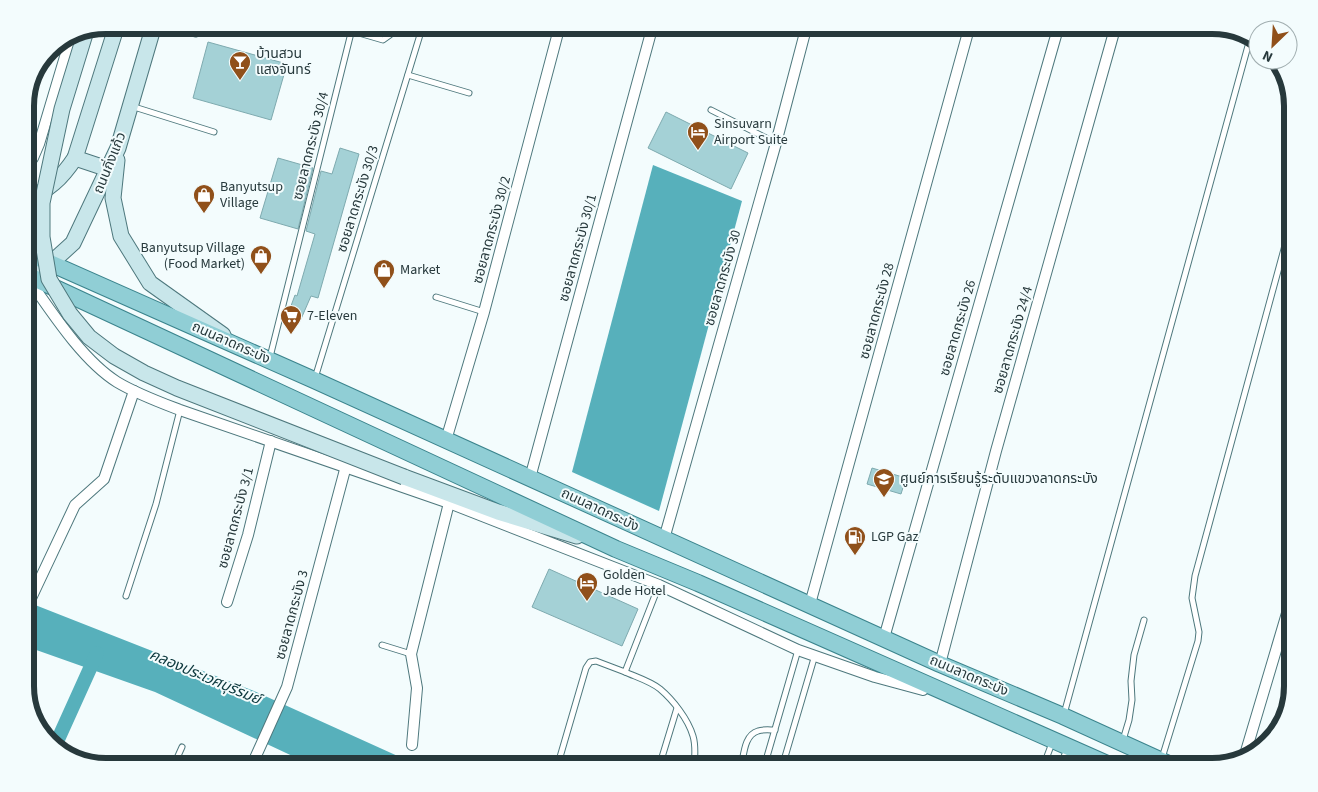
<svg xmlns="http://www.w3.org/2000/svg" width="1318" height="792" viewBox="0 0 1318 792" font-family="'Source Sans 3','Noto Sans Thai',sans-serif">
  <style>
    .water { fill: #57b0bb }
    .lines { fill: none; stroke-linecap: round; stroke-linejoin: round }
    .canal { stroke: #57b0bb; stroke-width: 14 }
    .building { fill: #a4d1d6; stroke: #7eaaaf }
    .service-casing { stroke: #4e787d; stroke-width: 7 }
    .minor-casing { stroke: #4e787d; stroke-width: 12 }
    .secondary-casing { stroke: #4e787d; stroke-width: 17 }
    .primary-casing { stroke: #3b848d; stroke-width: 18 }
    .service { stroke: #fff; stroke-width: 5 }
    .minor { stroke: #fff; stroke-width: 10 }
    .secondary { stroke: #c8e6ea; stroke-width: 15 }
    .primary { stroke: #90ced5; stroke-width: 16 }
    .secondary-bridge-casing { stroke: #4e787d; stroke-width: 17; stroke-linecap: butt }
    .secondary-bridge { stroke: #c8e6ea; stroke-width: 15 }
    .labels { text-anchor: middle; dominant-baseline: central; stroke-width: 4; stroke-linejoin: round; paint-order: stroke }
    .poi-label { font-size: 14px; fill: #27393c; stroke: #f3fcfd; text-anchor: start }
    .street-label { font-size: 14px; fill: #27393c; stroke: #f3fcfd }
    .water-label { font-size: 15px; font-style: italic; fill: #0c383d; stroke: #f3fcfd }
    .rim { fill: none; stroke: #27393c; stroke-width: 6 }
  </style>
  <rect width="100%" height="100%" fill="#f3fcfd"/>
  <g class="water">
    <polygon points="653,165 742,201 659,511 572,472"/>
    <polygon points="25,601 254,691 422,767 316,767 155,692 25,646"/>
  </g>
  <g class="lines">
    <polyline class="canal" points="55,746 97,653"/>
  </g>
  <g class="building">
    <polygon points="208,42 287,64 271,120 193,98"/>
    <polygon points="666,112 748,153 731,189 648,148"/>
    <polygon points="340,148 359,154 318,298 311,296 301,319 288,314 295,295 297,296 315,234 306,231 321,171 332,174"/>
    <polygon points="278,158 313,168 298,229 260,218"/>
    <polygon points="872,468 906,478 901,494 867,484"/>
    <polygon points="549,569 638,609 622,646 532,607"/>
  </g>
  <g class="lines">
    <g class="service-casing">
      <g id="service">
        <polyline points="161,25 196,34 219,25"/>
        <polyline points="352,31 383,40 390,35 393,25"/>
        <polyline points="408,75 469,93"/>
        <polyline points="131,106 214,132"/>
        <polyline points="711,110 776,143"/>
        <polyline points="436,297 484,312"/>
        <polyline points="270,357 353,25"/>
        <polyline points="315,378 423,25"/>
        <polyline points="126,596 156,504 180,410"/>
        <polyline points="382,645 411,654"/>
        <path d="M625,672C636,677 650,681 660,689C673,700 688,719 693,736C696,746 695,757 694,767"/>
        <polyline points="1064,714 1251,35"/>
        <polyline points="1123,740 1129,720 1132,700 1131,681 1134,655 1144,620"/>
        <polyline points="1162,758 1198,641 1199,632 1192,598 1195,576 1293,216"/>
        <polyline points="173,767 182,747"/>
        <polyline points="561,767 560,757 586,668 590,662 596,661 625,672 659,585"/>
        <polyline points="659,767 677,708"/>
        <path d="M741,767C744,755 744,735 758,731C763,729 770,730 775,730"/>
        <polyline points="764,767 798,650"/>
        <polyline points="782,767 815,655"/>
        <polyline points="1043,767 1052,743"/>
        <polyline points="1060,767 1067,749"/>
      </g>
    </g>
    <g class="minor-casing">
      <g id="minor">
        <polyline points="25,168 33,158 39,144 70,40"/>
        <path d="M27,277C51,311 82,360 117,382C137,394 159,402 180,410L449,503L659,585L798,650L875,677L923,690"/>
        <polyline points="446,440 484,312 560,25"/>
        <polyline points="530,478 653,25"/>
        <polyline points="664,539 776,143 807,25"/>
        <polyline points="227,602 248,535 271,441"/>
        <polyline points="810,604 970,25"/>
        <polyline points="25,611 75,505 104,479 134,391"/>
        <polyline points="884,638 1059,25"/>
        <polyline points="940,664 996,451 1116,25"/>
        <polyline points="412,745 417,688 411,654 449,503"/>
        <polyline points="1244,758 1293,593"/>
        <polyline points="251,767 287,687 346,466"/>
      </g>
    </g>
    <g class="secondary-casing">
      <g id="secondary">
        <polyline points="75,158 108,169"/>
        <polyline points="117,160 113,198 121,236 150,283 223,335"/>
        <path d="M25,200C49,190 61,179 75,158L117,25"/>
        <polyline points="25,268 51,263 73,243 118,148 154,25"/>
        <polyline points="404,477 498,512 577,536"/>
      </g>
    </g>
    <g class="primary-casing">
      <g id="primary">
        <polyline points="25,252 314,380 940,664 1063,716 1175,767"/>
        <polyline points="25,274 616,549 698,583 1114,767"/>
      </g>
    </g>
    <use href="#service" class="service"/>
    <use href="#minor" class="minor"/>
    <use href="#secondary" class="secondary"/>
    <use href="#primary" class="primary"/>
    <g class="secondary-bridge-casing">
      <polyline id="secondary-bridge" points="85,34 62,109 42,203 42,237 49,279 70,314 89,337 114,356 144,373 177,388 404,477"/>
    </g>
    <use href="#secondary-bridge" class="secondary-bridge"/>
  </g>
  <defs>
    <g id="bar-pin" transform="scale(1.125)"><path d="M0 17L-7.5 6A9.5 9.5 0 1 1 7.5 6Z" fill="#90501a" stroke="#f3fcfd"/><path d="M-6-5H6L.8 .8V4.5H3.5V6h-7V4.5H-.8V.8Z" fill="#fff"/></g>
    <g id="hotel-pin" transform="scale(1.125)"><path d="M0 17L-7.5 6A9.5 9.5 0 1 1 7.5 6Z" fill="#90501a" stroke="#f3fcfd"/><path d="M-6-4.5h1.5V1H6V5H4.5V3h-9V5H-6ZM-4 0a1.8 1.8 0 1 1 3.6 0ZM.5 0V-2.5h3Q6-2.5 6 0Z" fill="#fff"/></g>
    <g id="shop-pin" transform="scale(1.125)"><path d="M0 17L-7.5 6A9.5 9.5 0 1 1 7.5 6Z" fill="#90501a" stroke="#f3fcfd"/><path d="M-5-2.5h2.3a2.7 3.5 0 0 1 5.4 0H5L5.5 6h-11ZM-1.5-2.5h3a1.5 2.3 0 0 0-3 0Z" fill="#fff"/></g>
    <g id="supermarket-pin" transform="scale(1.125)"><path d="M0 17L-7.5 6A9.5 9.5 0 1 1 7.5 6Z" fill="#90501a" stroke="#f3fcfd"/><path d="M-6-5.5h2.5l.6 2H6L4.5 2H-2.5L-4.4-4H-6ZM-1.5 3.2a1.3 1.3 0 1 0 .1 0ZM3 3.2a1.3 1.3 0 1 0 .1 0Z" fill="#fff"/></g>
    <g id="school-pin" transform="scale(1.125)"><path d="M0 17L-7.5 6A9.5 9.5 0 1 1 7.5 6Z" fill="#90501a" stroke="#f3fcfd"/><path d="M0-5L7-2L0 1L-7-2ZM-4 1L0 2.5L4 1V4Q0 6-4 4Z" fill="#fff"/></g>
    <g id="fuel-pin" transform="scale(1.125)"><path d="M0 17L-7.5 6A9.5 9.5 0 1 1 7.5 6Z" fill="#90501a" stroke="#f3fcfd"/><path d="M-5.5-6h7V0h2V4h1.3V-2.5L3-4.5l.8-.8L6-3V5H2.5V1h-1V6h-7ZM-4.2-4.7v3.2H.2V-4.7Z" fill="#fff"/></g>
  </defs>
  <g fill-rule="evenodd">
    <use href="#bar-pin" x="240" y="62"/>
    <use href="#hotel-pin" x="698" y="132"/>
    <use href="#shop-pin" x="204" y="195"/>
    <use href="#shop-pin" x="261" y="256"/>
    <use href="#shop-pin" x="384" y="270"/>
    <use href="#supermarket-pin" x="291" y="316"/>
    <use href="#school-pin" x="884" y="479"/>
    <use href="#fuel-pin" x="855" y="537"/>
    <use href="#hotel-pin" x="587" y="583"/>
  </g>
  <g class="labels">
    <g class="poi-label">
      <text x="256" y="54">บ้านสวน<tspan x="256" dy="16">แสงจันทร์</tspan></text>
      <text x="714" y="124">Sinsuvarn<tspan x="714" dy="16">Airport Suite</tspan></text>
      <text x="220" y="187">Banyutsup<tspan x="220" dy="16">Village</tspan></text>
      <text x="245" y="248" text-anchor="end">Banyutsup Village<tspan x="245" dy="16">(Food Market)</tspan></text>
      <text x="400" y="270">Market</text>
      <text x="307" y="316">7-Eleven</text>
      <text x="900" y="479">ศูนย์การเรียนรู้ระดับแขวงลาดกระบัง</text>
      <text x="871" y="537">LGP Gaz</text>
      <text x="603" y="575">Golden<tspan x="603" dy="16">Jade Hotel</tspan></text>
    </g>
    <g class="street-label">
      <text transform="translate(311 146) rotate(-76)">ซอยลาดกระบัง 30/4</text>
      <text transform="translate(110 163) rotate(-68)">ถนนกิ่งแก้ว</text>
      <text transform="translate(358 199) rotate(-73)">ซอยลาดกระบัง 30/3</text>
      <text transform="translate(492 230) rotate(-75)">ซอยลาดกระบัง 30/2</text>
      <text transform="translate(578 248) rotate(-75)">ซอยลาดกระบัง 30/1</text>
      <text transform="translate(723 278) rotate(-74)">ซอยลาดกระบัง 30</text>
      <text transform="translate(877 311) rotate(-75)">ซอยลาดกระบัง 28</text>
      <text transform="translate(958 328) rotate(-74)">ซอยลาดกระบัง 26</text>
      <text transform="translate(1013 340) rotate(-74)">ซอยลาดกระบัง 24/4</text>
      <text transform="translate(231 343) rotate(24)">ถนนลาดกระบัง</text>
      <text transform="translate(600 510) rotate(25)">ถนนลาดกระบัง</text>
      <text transform="translate(236 518) rotate(-75)">ซอยลาดกระบัง 3/1</text>
      <text transform="translate(292 615) rotate(-75)">ซอยลาดกระบัง 3</text>
      <text transform="translate(969 676) rotate(23)">ถนนลาดกระบัง</text>
    </g>
    <g class="water-label">
      <text transform="translate(205 677) rotate(23)">คลองประเวศบุรีรมย์</text>
    </g>
  </g>
  <path d="M0 0H1318V792H0ZM106 34H1212A72 72 0 0 1 1284 106V686A72 72 0 0 1 1212 758H106A72 72 0 0 1 34 686V106A72 72 0 0 1 106 34Z" fill="#f3fcfd" fill-rule="evenodd"/>
  <path class="rim" d="M106 34H1212A72 72 0 0 1 1284 106V686A72 72 0 0 1 1212 758H106A72 72 0 0 1 34 686V106A72 72 0 0 1 106 34Z"/>
  <g transform="translate(1273 45) rotate(205)"><circle r="24" fill="#f3fcfd" stroke="#a1aeb0"/>
  <path d="M0-4L9 19L0 12L-9 19Z" fill="#90501a"/>
  <text y="-8" font-size="14" font-weight="bold" text-anchor="middle" fill="#27393c">N</text>
  </g>
</svg>
